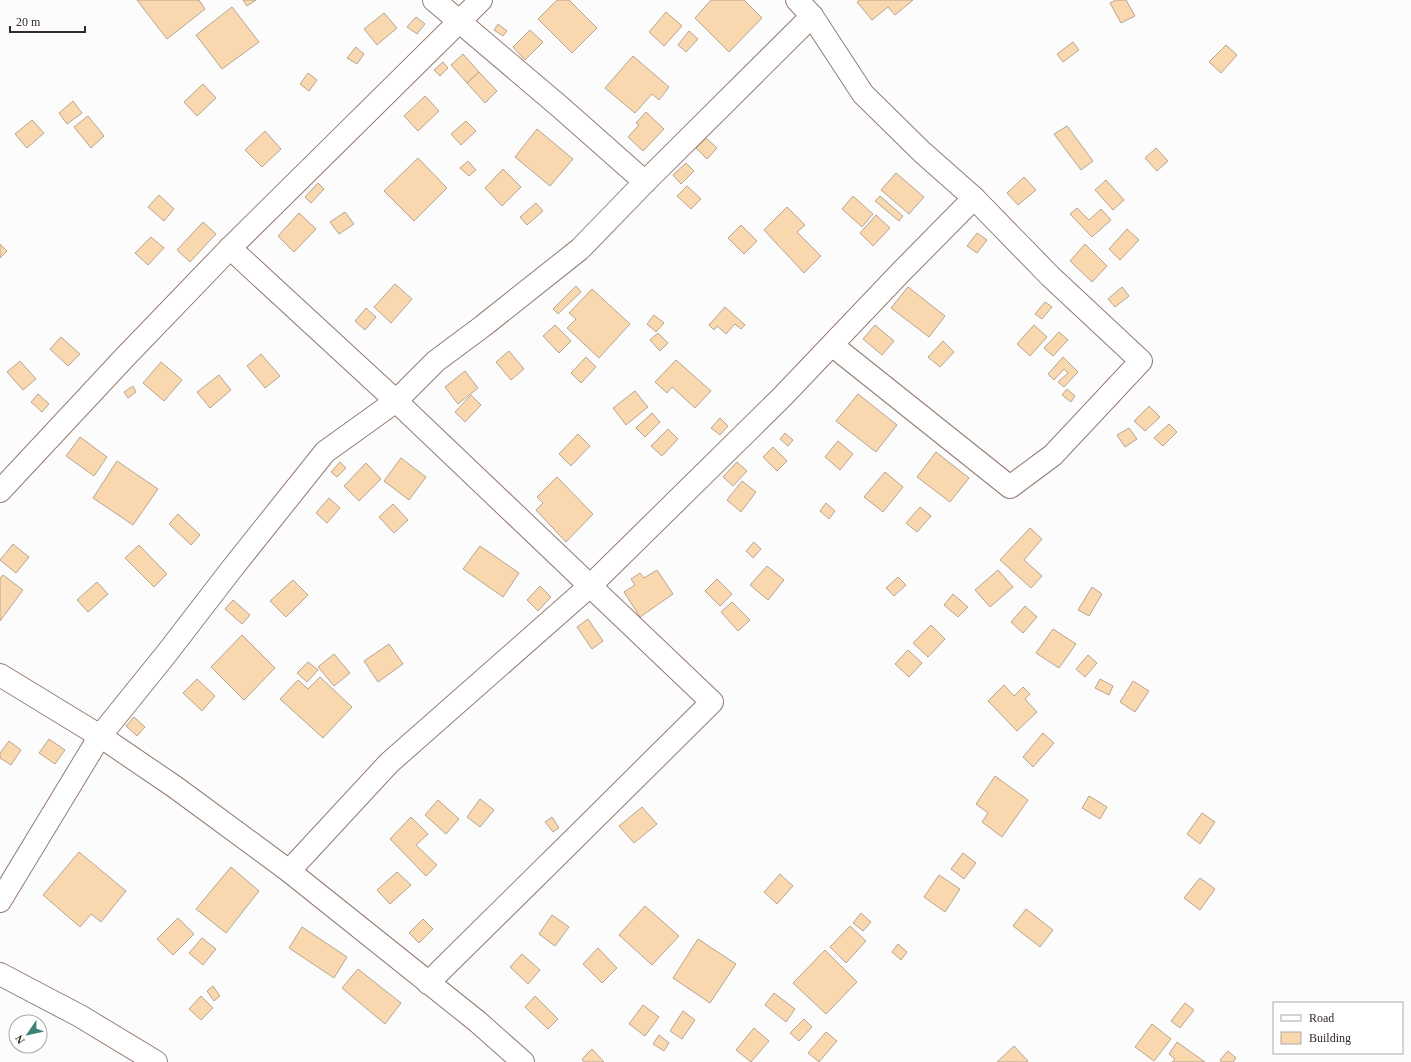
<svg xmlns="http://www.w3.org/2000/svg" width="1411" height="1062" viewBox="0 0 1411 1062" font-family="Georgia,serif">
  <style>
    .building { fill: #f9d7af; stroke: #b7a590 }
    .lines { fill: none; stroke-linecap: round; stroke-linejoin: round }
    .street-casing { stroke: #957b71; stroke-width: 24 }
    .street { stroke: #fff; stroke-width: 22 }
  </style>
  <rect width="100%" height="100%" fill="#fcfcfc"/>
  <g class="building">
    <polygon points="137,0 199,0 205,9 167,39"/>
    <polygon points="243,0 256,0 247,6"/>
    <polygon points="557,0 569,0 597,28 572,53 538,19"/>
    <polygon points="711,0 744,0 762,18 729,52 695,18"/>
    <polygon points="859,0 913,0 895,15 888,7 872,20 857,2"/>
    <polygon points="1116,0 1126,0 1135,16 1121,23 1110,3"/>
    <polygon points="232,7 259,42 222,69 196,35"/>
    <polygon points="666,12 682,26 664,46 649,32"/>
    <polygon points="384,13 397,28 377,45 364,29"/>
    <polygon points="416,17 425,24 417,34 407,27"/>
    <polygon points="498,24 507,31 503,36 494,30"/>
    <polygon points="530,30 543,42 525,60 513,47"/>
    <polygon points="689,31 698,39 686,52 678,45"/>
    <polygon points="1073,42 1079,50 1063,62 1057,54"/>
    <polygon points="1226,45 1237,55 1221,73 1209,62"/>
    <polygon points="356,47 364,54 357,64 347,58"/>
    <polygon points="463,54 479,72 467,83 451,65"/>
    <polygon points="633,56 669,87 659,100 652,94 635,113 605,88"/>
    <polygon points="443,62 448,68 440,76 434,70"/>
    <polygon points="479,72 497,91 485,103 467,83"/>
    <polygon points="308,73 317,80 309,91 300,84"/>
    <polygon points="203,84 216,98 197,116 184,102"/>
    <polygon points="425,96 439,111 418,131 404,116"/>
    <polygon points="73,101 82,113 67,124 59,113"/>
    <polygon points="646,112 664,129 643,151 628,137 639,125 636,123"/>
    <polygon points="88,116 104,136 91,148 74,127"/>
    <polygon points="32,120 44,133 27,148 15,134"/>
    <polygon points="466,121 476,131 461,145 451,134"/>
    <polygon points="1067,126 1093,161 1081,170 1054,134"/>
    <polygon points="537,129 573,159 550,186 515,157"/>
    <polygon points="265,131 281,149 262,167 245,150"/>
    <polygon points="706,138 717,148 707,159 696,148"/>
    <polygon points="1156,148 1168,161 1157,171 1145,158"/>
    <polygon points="418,158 447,188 414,221 384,191"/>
    <polygon points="468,161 476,170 469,176 460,168"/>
    <polygon points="686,163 694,171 681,184 673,175"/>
    <polygon points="503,169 521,187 502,206 485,188"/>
    <polygon points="896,173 924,197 909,214 881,190"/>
    <polygon points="1024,177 1036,190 1018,205 1007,193"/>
    <polygon points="1106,180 1124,200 1113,210 1095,190"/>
    <polygon points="318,183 324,189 311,203 305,197"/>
    <polygon points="687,186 701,199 691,209 677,196"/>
    <polygon points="159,195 174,209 164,221 148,207"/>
    <polygon points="853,196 873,214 862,227 842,209"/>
    <polygon points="880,196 903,216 899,221 875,201"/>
    <polygon points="536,203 543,211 527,225 520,217"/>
    <polygon points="787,207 805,225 797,232 821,256 804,273 764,230"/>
    <polygon points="1077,208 1089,220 1101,209 1111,220 1092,237 1070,214"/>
    <polygon points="345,212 354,224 339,234 330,222"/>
    <polygon points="299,213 316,229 294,252 278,236"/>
    <polygon points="876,215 890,228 873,246 860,233"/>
    <polygon points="203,222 216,234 190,262 177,250"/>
    <polygon points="741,225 757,241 744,254 728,238"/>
    <polygon points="1127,229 1139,240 1120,260 1109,249"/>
    <polygon points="977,233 987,240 977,253 967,246"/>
    <polygon points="151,237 164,248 148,265 135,253"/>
    <polygon points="0,244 7,251 0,258"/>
    <polygon points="1085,244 1107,266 1092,282 1070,261"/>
    <polygon points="395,284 412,299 391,323 374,307"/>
    <polygon points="576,286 581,292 558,314 553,309"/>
    <polygon points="908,287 945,316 929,337 891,308"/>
    <polygon points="1122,287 1129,296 1115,307 1108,299"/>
    <polygon points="592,289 630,324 599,358 567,328 576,319 569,313"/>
    <polygon points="1045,302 1052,307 1042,319 1035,314"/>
    <polygon points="725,307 745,325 741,329 735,324 726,334 717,326 714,330 709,325"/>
    <polygon points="366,308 376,317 365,330 355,321"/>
    <polygon points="654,315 664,323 656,332 647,324"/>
    <polygon points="555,325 571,341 559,353 543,336"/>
    <polygon points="875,325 894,341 882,355 863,339"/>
    <polygon points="1034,325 1047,337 1030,356 1017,344"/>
    <polygon points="1059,332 1068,340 1053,356 1044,348"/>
    <polygon points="658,333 668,343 660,351 650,340"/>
    <polygon points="61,337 80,354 68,366 50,349"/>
    <polygon points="943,341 954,352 940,367 928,357"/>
    <polygon points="509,351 524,369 511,380 496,362"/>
    <polygon points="261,354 280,376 265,388 247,366"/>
    <polygon points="586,357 596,367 581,383 571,373"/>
    <polygon points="1063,357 1078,372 1064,387 1058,382 1068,373 1064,369 1054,380 1048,374"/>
    <polygon points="676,360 711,391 695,408 672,387 667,393 655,382"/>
    <polygon points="20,361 36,379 23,390 7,372"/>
    <polygon points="161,362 182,380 164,401 143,383"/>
    <polygon points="465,371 478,388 458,404 445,387"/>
    <polygon points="219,375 231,390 210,408 197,392"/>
    <polygon points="133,386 136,392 128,398 124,392"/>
    <polygon points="1067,389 1075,396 1071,402 1062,395"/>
    <polygon points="635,391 648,407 626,425 613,408"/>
    <polygon points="38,394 49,404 42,412 31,402"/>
    <polygon points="858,394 897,425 876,452 836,421"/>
    <polygon points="471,395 481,405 465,422 455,412"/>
    <polygon points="1149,406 1160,417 1145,431 1134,421"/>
    <polygon points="652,413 660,422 645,437 636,428"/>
    <polygon points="720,418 728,426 720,435 711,428"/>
    <polygon points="1169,424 1177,432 1163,446 1154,438"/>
    <polygon points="1129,428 1137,439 1125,447 1117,435"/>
    <polygon points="668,429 678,439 662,456 651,446"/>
    <polygon points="785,433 793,440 788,446 780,439"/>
    <polygon points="578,434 590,446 571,466 559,454"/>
    <polygon points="80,437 107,457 94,476 66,456"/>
    <polygon points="838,441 853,454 840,470 825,457"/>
    <polygon points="773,447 787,461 777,471 763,457"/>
    <polygon points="936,452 969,478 950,502 917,477"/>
    <polygon points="401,458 426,477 409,500 384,481"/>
    <polygon points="117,461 158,489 133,525 93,498"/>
    <polygon points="340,462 346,468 337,477 331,472"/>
    <polygon points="737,462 747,471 733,486 723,477"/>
    <polygon points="366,463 381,479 359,501 344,486"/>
    <polygon points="885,472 903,487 883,512 864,497"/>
    <polygon points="557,477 593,514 566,542 536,510 543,503 537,497"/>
    <polygon points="742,481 756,492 741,512 727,500"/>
    <polygon points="329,498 340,508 327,523 316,513"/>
    <polygon points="826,503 835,511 829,519 820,511"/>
    <polygon points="393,504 408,520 394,533 379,517"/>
    <polygon points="920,507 931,516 917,532 906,523"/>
    <polygon points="178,514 200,535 191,545 169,524"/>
    <polygon points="1030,528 1042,539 1024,560 1042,576 1031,588 1000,560"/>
    <polygon points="754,542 761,549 753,558 746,551"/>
    <polygon points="13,544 29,557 16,573 0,560"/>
    <polygon points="139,545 167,574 154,587 125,558"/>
    <polygon points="480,546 519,573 503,597 463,569"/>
    <polygon points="767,566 784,580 768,600 750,585"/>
    <polygon points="657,570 673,594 640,617 624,592 635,585 631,579 640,573 644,578"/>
    <polygon points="998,570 1013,587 990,607 975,590"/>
    <polygon points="3,575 23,590 0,621 0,578"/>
    <polygon points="898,577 906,585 894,596 886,588"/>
    <polygon points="717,579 732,594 720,606 705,591"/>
    <polygon points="293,580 308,595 286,617 270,601"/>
    <polygon points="97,582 108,594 88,612 77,600"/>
    <polygon points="540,586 551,597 538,611 527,600"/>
    <polygon points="1092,587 1102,594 1089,616 1078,610"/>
    <polygon points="953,594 968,607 958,617 944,605"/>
    <polygon points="233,600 250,615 242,624 225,609"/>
    <polygon points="732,602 750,620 738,631 721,612"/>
    <polygon points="1025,606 1037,617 1023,633 1011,622"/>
    <polygon points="588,619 603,641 592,649 577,627"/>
    <polygon points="931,625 945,639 928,657 913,643"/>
    <polygon points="1053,629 1076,644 1059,668 1036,653"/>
    <polygon points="242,635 275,668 244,700 211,667"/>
    <polygon points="389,644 403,664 378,682 364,661"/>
    <polygon points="908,650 922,663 909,677 895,664"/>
    <polygon points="334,654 350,673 334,686 318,667"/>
    <polygon points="1088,655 1097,663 1085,677 1076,669"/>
    <polygon points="308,662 318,670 307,682 297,673"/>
    <polygon points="320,677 352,707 323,738 280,699 298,680 308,689"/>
    <polygon points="197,679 215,696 202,711 183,693"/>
    <polygon points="1100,679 1113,686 1109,695 1095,688"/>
    <polygon points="1133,681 1149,691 1135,712 1120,702"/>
    <polygon points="1004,685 1014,696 1023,687 1030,694 1025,699 1037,712 1017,731 988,701"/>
    <polygon points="134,717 145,727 137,736 126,726"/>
    <polygon points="1043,733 1054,743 1033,767 1023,757"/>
    <polygon points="49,739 65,750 55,764 39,753"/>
    <polygon points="9,741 21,750 11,765 0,758 0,753"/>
    <polygon points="995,776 1028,800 1002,837 982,822 988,813 976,804"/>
    <polygon points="1089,796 1107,807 1100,819 1082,808"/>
    <polygon points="480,799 494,810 480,827 467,817"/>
    <polygon points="438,800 459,819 446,834 425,815"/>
    <polygon points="642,807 657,824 634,843 619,826"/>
    <polygon points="1202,813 1215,822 1200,844 1187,834"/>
    <polygon points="411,817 428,834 416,845 437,865 426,876 390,839"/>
    <polygon points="552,817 559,828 553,832 545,822"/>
    <polygon points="79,852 126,891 101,922 91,914 80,927 43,895"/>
    <polygon points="963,853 976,863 964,879 951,869"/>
    <polygon points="231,867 259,891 226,933 196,909"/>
    <polygon points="397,872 411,885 390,904 377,890"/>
    <polygon points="780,874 793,886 777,904 764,892"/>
    <polygon points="939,875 960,889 945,912 924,897"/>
    <polygon points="1200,878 1215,889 1200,910 1184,898"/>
    <polygon points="645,906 679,936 652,965 619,935"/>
    <polygon points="1026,909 1053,930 1040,947 1013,926"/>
    <polygon points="861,913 871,922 863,931 853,923"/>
    <polygon points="552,915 569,927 555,946 539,934"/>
    <polygon points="178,918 194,934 173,955 157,939"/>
    <polygon points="423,919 433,929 419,943 409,933"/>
    <polygon points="850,926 866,941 846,963 830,947"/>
    <polygon points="302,927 347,957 334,978 289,948"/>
    <polygon points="202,938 216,949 203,965 189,953"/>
    <polygon points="698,939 736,964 710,1003 673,978"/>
    <polygon points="898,944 907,952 901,960 892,952"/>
    <polygon points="598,948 617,968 602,983 583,964"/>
    <polygon points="825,950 857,982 826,1014 793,983"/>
    <polygon points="522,954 540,970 528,984 510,967"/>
    <polygon points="358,969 401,1003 385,1024 342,988"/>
    <polygon points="213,986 220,996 214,1001 207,991"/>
    <polygon points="774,993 795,1009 786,1022 765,1005"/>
    <polygon points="201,996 213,1008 201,1020 189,1009"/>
    <polygon points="535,996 558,1019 548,1029 525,1007"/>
    <polygon points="1185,1003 1194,1010 1180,1028 1171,1021"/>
    <polygon points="643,1005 659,1017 645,1036 629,1024"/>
    <polygon points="683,1011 695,1020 682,1039 670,1031"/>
    <polygon points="804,1019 812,1027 799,1041 790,1033"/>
    <polygon points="1152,1024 1171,1039 1154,1061 1135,1047"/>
    <polygon points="754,1028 769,1041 751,1062 736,1050"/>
    <polygon points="826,1032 837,1041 819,1062 808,1053"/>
    <polygon points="659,1035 669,1043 664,1051 653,1044"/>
    <polygon points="1177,1042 1205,1062 1172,1062 1175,1059 1169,1054"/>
    <polygon points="1014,1046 1028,1061 1026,1062 997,1062"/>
    <polygon points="592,1049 604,1062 584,1062 582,1059"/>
    <polygon points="1228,1051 1236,1058 1233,1062 1221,1062 1220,1060"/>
  </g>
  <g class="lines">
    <g class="street-casing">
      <g id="street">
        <polyline points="434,0 559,106 645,182"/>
        <polyline points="797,0 812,16 863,94 922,152 974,198 1050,276 1141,361 1053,455 1010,487 832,345"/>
        <polyline points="230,248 396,401 712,702 584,829 428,983"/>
        <polyline points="0,491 126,356 230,248 481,0"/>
        <polyline points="0,675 100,736 175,787 289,871 478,1022 523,1062"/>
        <polyline points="289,871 389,763 591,585 782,397 901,272 974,198"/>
        <polyline points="0,901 100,736 167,653 234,566 325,452 396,401 436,361 483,326 580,249 645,182 812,16"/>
        <polyline points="0,974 80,1016 156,1062"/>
      </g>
    </g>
    <use href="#street" class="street"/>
  </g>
  <rect x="1273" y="1002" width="130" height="52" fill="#ffffff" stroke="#aea9a8"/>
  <rect x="1281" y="1015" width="20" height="6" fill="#ffffff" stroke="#aea9a8"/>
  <text x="1309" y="1022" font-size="12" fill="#342925">Road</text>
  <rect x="1281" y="1032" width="20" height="12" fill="#f9d7af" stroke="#aea9a8"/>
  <text x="1309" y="1042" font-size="12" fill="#342925">Building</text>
  <g transform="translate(28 1034) rotate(236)"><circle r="19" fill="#ffffff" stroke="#aea9a8"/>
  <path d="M0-3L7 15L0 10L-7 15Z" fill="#3d837b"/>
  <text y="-6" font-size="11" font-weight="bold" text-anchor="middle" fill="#342925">N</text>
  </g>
  <path d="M10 26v6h75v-6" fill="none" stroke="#342925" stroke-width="2"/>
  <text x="16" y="26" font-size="12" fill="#342925" stroke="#ffffff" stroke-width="3" paint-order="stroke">20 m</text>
</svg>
